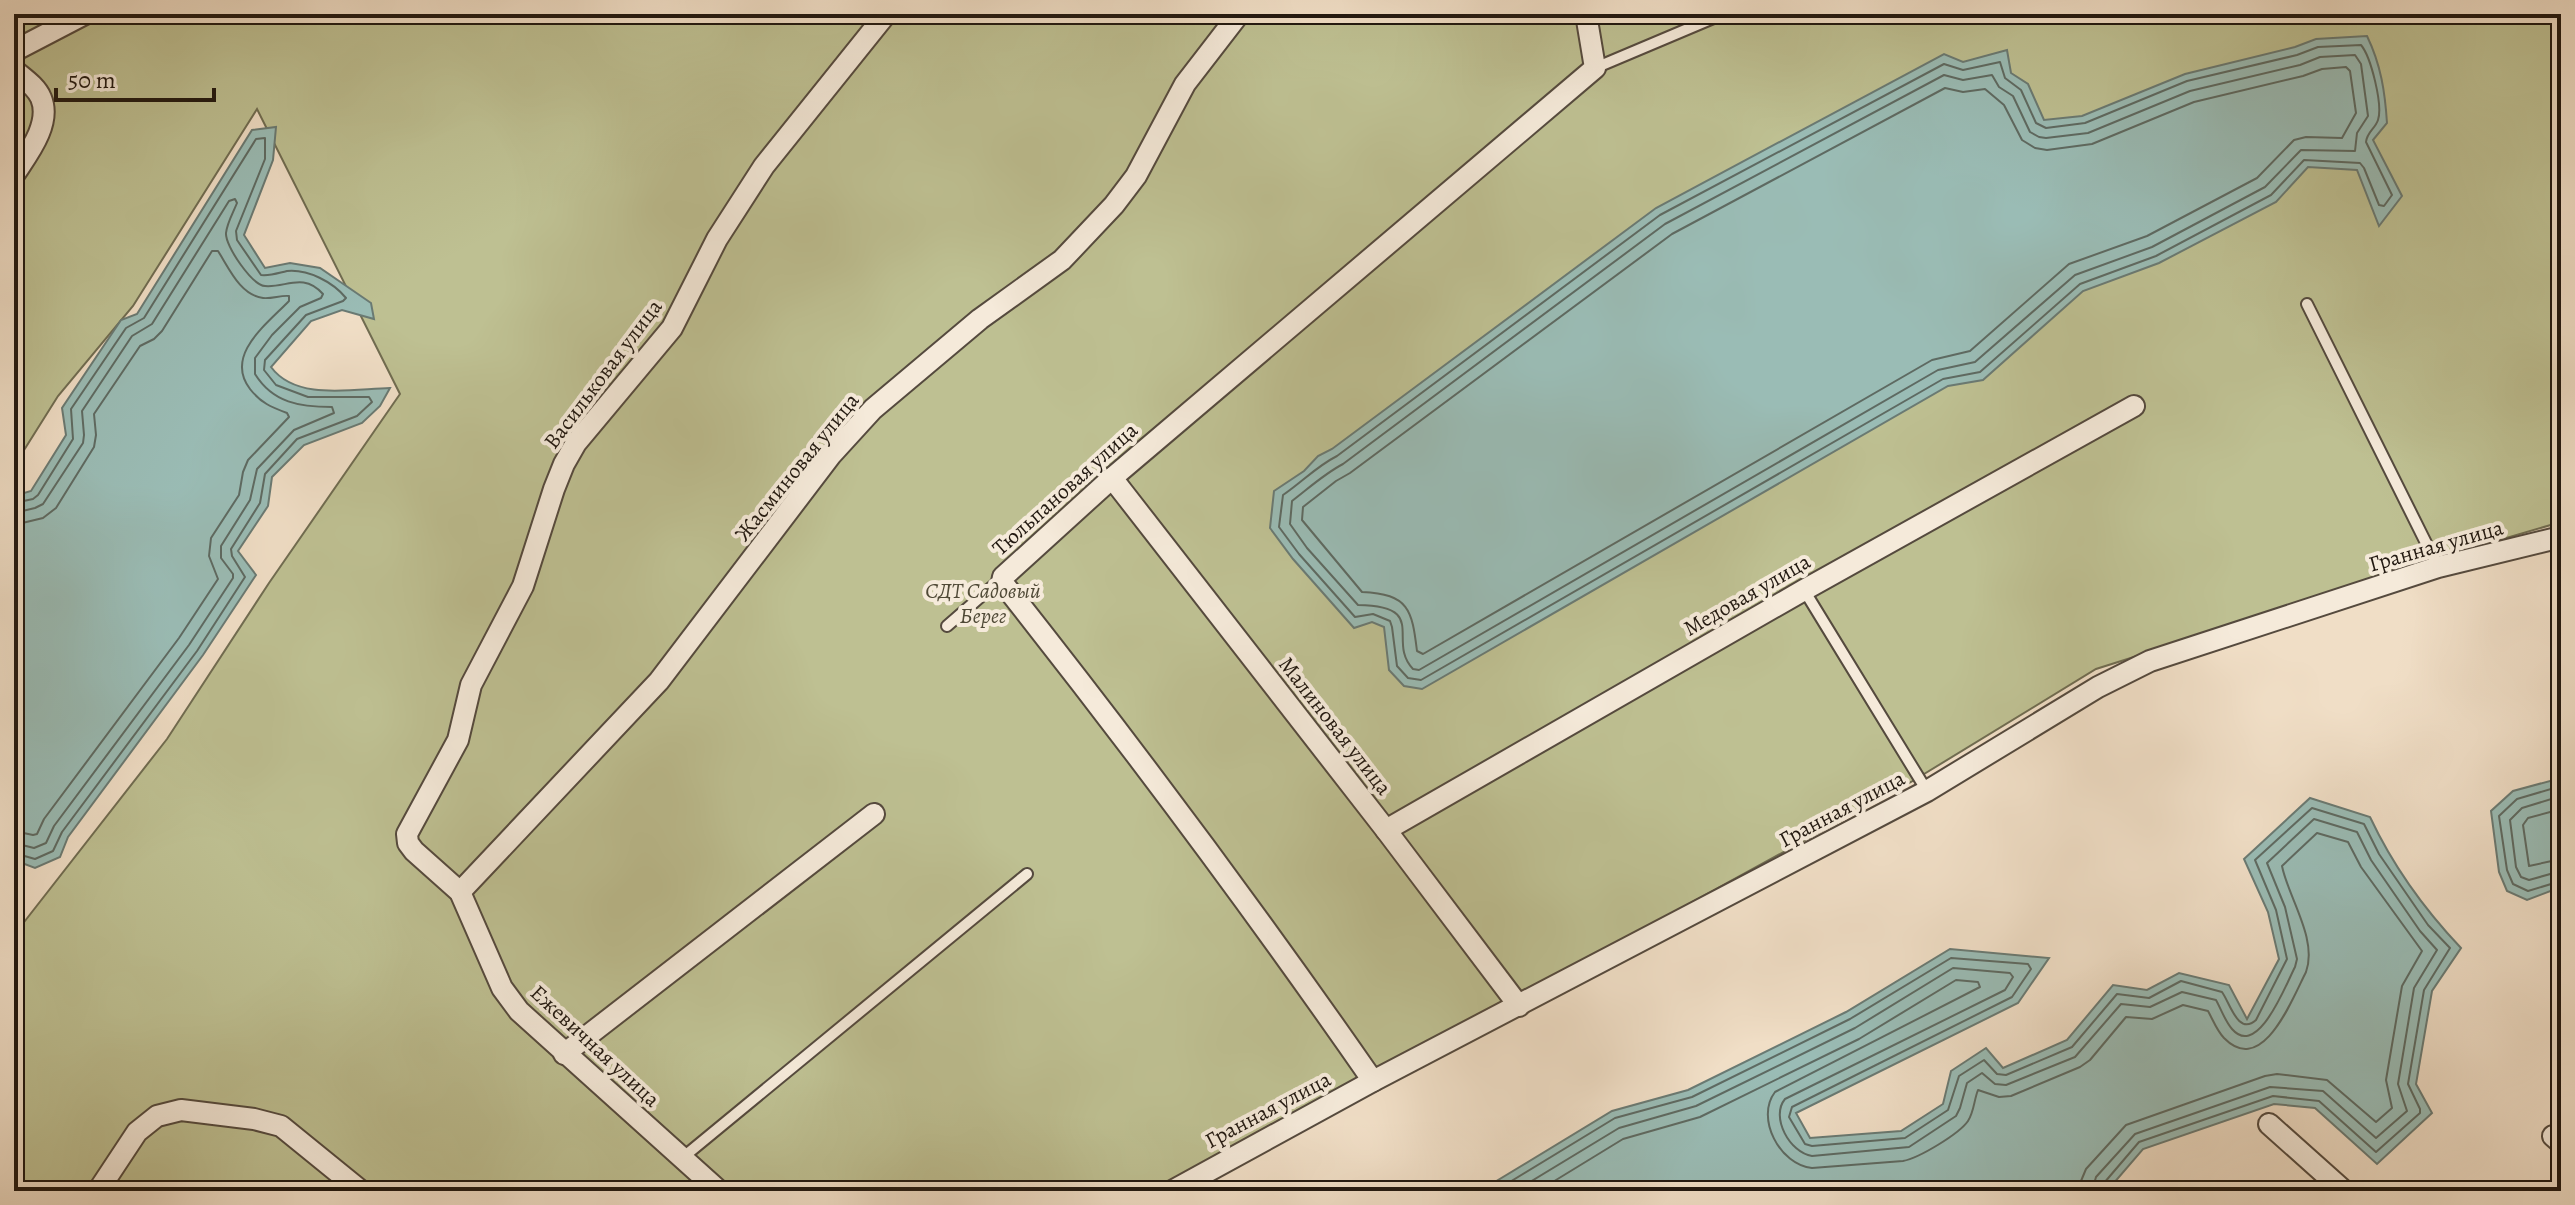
<svg xmlns="http://www.w3.org/2000/svg" width="2575" height="1205" viewBox="0 0 2575 1205" font-family="Alegreya,serif">
  <style>
    .green { fill: #bec092; stroke: #706c51; stroke-width: 2 }
    .water { fill: #9abcb5; stroke: #6a7a73; stroke-width: 2 }
    .lines { fill: none; stroke-linecap: round; stroke-linejoin: round }
    .shore { stroke: #5e6a62; stroke-width: 2 }
    .service-casing { stroke: #554a3e; stroke-width: 14 }
    .minor-casing { stroke: #554a3e; stroke-width: 24 }
    .service { stroke: #f5eada; stroke-width: 10 }
    .minor { stroke: #f5eada; stroke-width: 20 }
    .labels { text-anchor: middle; dominant-baseline: central; stroke-width: 8; stroke-linejoin: round; paint-order: stroke }
    .street-label { font-size: 22px; fill: #211810; stroke: #f5eada }
    .park-label { font-size: 22px; font-style: italic; fill: #504a37; stroke: #f5eada }
  </style>
  <rect width="100%" height="100%" fill="#f0dec6"/>
  <filter id="stains"><feTurbulence type="fractalNoise" baseFrequency=".0025" numOctaves="4"/><feColorMatrix values="0 0 0 0 .2 0 0 0 0 .09 0 0 0 0 .02 0 0 0 .5 -.17"/></filter>
  <radialGradient id="worn" r=".72"><stop offset=".6" stop-color="#630" stop-opacity="0"/><stop offset="1" stop-color="#630" stop-opacity=".3"/></radialGradient>
  <polygon class="green" points="14,14 2561,14 2561,522 2455,553 2387,577 2096,669 1911,782 1527,993 1352,1083 1159,1191 14,1191 14,935 167,739 269,583 400,394 257,109 133,306 58,396 14,466"/>
  <g class="water">
    <path d="M2367,36C2381,65 2385,92 2387,123L2373,140L2402,196L2379,226L2357,170L2308,167L2276,202L2159,263L2083,291L1983,380L1948,386L1422,689L1404,686L1389,670L1384,627L1372,622L1354,628L1293,559L1270,528L1274,491L1304,471L1318,456L1332,449L1656,208L1944,54L1963,62L2007,50L2011,73L2028,84L2044,120L2082,116L2185,74L2295,47L2316,39Z"/>
    <path d="M276,127L273,160L244,235L265,268L290,263L320,268L371,303L374,319L342,310L311,321L271,367C296,401 352,389 390,388L380,406L362,423L304,445L272,477L268,506L238,551L256,575L203,655L68,837L60,857L35,868L14,860V496L31,491L66,435L62,408L121,320L137,314L252,130Z"/>
    <polygon points="2561,778 2561,887 2527,900 2507,891 2499,872 2491,811 2513,791"/>
    <path d="M2310,798L2370,817C2393,866 2424,909 2461,948L2432,991L2416,1084L2432,1113L2377,1164L2315,1108L2274,1104L2143,1149L2107,1191H1480L1612,1111L1688,1090L1846,1012L1950,949L2049,958L2018,1003L1796,1113L1810,1138L1901,1131L1943,1104L1951,1071L1986,1048L2003,1068L2067,1040L2113,985L2147,990L2179,973L2229,985L2247,1019L2279,959L2268,912L2244,859Z"/>
  </g>
  <g class="lines">
    <g class="shore">
      <path d="M2361,45C2371,57 2383,105 2378,120C2375,129 2367,132 2366,142L2392,195L2384,206L2379,205L2364,168L2360,163L2304,160L2271,195L2156,256L2080,284L1980,372L1943,379L1421,680L1408,678L1397,666L1392,627L1390,621L1373,614L1355,617L1299,554L1279,527L1283,495C1302,482 1317,466 1337,456L1660,215L1944,64L1963,70L2000,62L2005,78L2021,90L2036,123L2046,128L2085,123L2187,81L2297,55L2318,47Z"/>
      <path d="M2355,55L2361,64L2368,116L2357,133L2355,151L2301,150L2265,187L2152,247L2075,275L1975,362L1938,370L1419,670L1413,669C1386,641 1430,606 1358,605L1307,548L1290,524L1292,501C1309,488 1324,474 1343,464L1665,224L1944,75L1963,80L1992,75L1999,87L2013,96L2030,132L2039,137L2046,138L2088,133L2190,91L2300,65L2320,57Z"/>
      <path d="M2346,67L2350,71L2356,113L2342,138L2306,137L2294,140L2257,178L2147,236L2069,264L1970,351L1932,360L1423,654L1417,651C1412,610 1409,594 1362,592L1302,520L1303,507L1336,481L1350,473L1672,234L1945,88L1963,92L1985,89L2004,105L2022,140L2035,148L2047,150L2092,144L2194,102L2303,76L2322,69Z"/>
      <path d="M14,503L33,499L38,495L73,439L71,409L126,328L144,318L256,139L265,138V159L236,231L237,240L261,275C271,276 278,273 287,271C308,269 333,282 346,298L343,301L306,315L265,360L264,370L276,385L308,397H369L372,402L357,416L297,439L265,474L260,503L231,549L232,556L245,577L197,651L62,832L53,851L35,859L14,853"/>
      <path d="M14,513L35,508L43,504L83,443L84,435L82,411L132,336L152,324L229,201L235,199L237,203C233,213 227,223 226,233C225,246 252,285 265,286C286,288 303,272 323,294L321,298L300,307L272,335L255,358V374C273,403 300,407 332,407L334,413L294,430L257,469L250,500L221,546V558L233,574V578L189,645L54,826L46,843L34,848L14,843"/>
      <path d="M14,525L43,518L56,508L94,447L96,435L94,414L140,346L154,339L162,331L212,251H218C229,268 240,295 263,298C272,299 281,295 289,296V301C267,324 224,355 250,389C261,403 271,407 287,413L289,417L248,460L243,472L239,495L211,538L209,556L218,579L179,638L44,819L37,834L33,835L14,831"/>
      <polyline points="2561,786 2517,799 2499,816 2507,870 2513,884 2528,891 2561,881"/>
      <polyline points="2561,796 2522,808 2510,820 2516,867 2521,877 2529,880 2561,871"/>
      <polyline points="2561,809 2528,818 2523,825 2529,866 2561,859"/>
      <path d="M1495,1191L1615,1118L1692,1097L1850,1019L1951,958L2028,964L2031,969L2012,997L1792,1107L1789,1117L1805,1144L1812,1146L1905,1138L1948,1110L1959,1076L1984,1060L1997,1074L2006,1075L2072,1047L2117,994L2149,998L2181,981L2222,992C2230,1003 2238,1036 2256,1020L2287,959L2276,910L2255,860L2312,808L2364,824L2379,854L2428,925L2450,948L2424,990L2408,1084L2420,1109V1113L2376,1152L2319,1101L2273,1096L2139,1142L2104,1183L2102,1191"/>
      <path d="M1515,1191L1619,1128L1696,1106L1855,1028L1953,968L2010,973L2013,977L2005,990L1785,1099C1770,1117 1790,1153 1812,1156L1909,1147L1956,1116L1960,1108L1967,1083L1982,1073L1995,1084L2006,1085L2075,1057L2121,1004L2150,1007L2182,992L2216,1000C2221,1009 2225,1021 2232,1029C2258,1059 2286,984 2295,967L2297,959L2285,907L2267,863L2314,819L2357,832L2371,860L2420,931L2437,950L2414,988L2398,1084L2407,1111L2376,1138L2323,1091L2270,1087L2135,1134L2096,1177L2092,1191"/>
      <path d="M1538,1191L1623,1139L1700,1117L1859,1039L1956,980L1978,982L1980,987L1775,1092C1755,1118 1780,1165 1812,1168L1903,1161C1919,1158 1959,1134 1968,1121C1974,1112 1974,1100 1978,1090L1999,1097L2011,1096L2080,1067L2090,1060L2126,1017L2152,1019L2183,1005L2208,1011C2213,1020 2217,1031 2224,1038C2263,1078 2293,997 2306,972C2318,939 2288,897 2282,866L2317,833L2348,842L2361,867L2422,951L2402,986L2386,1080L2392,1108L2376,1122L2327,1080L2277,1074L2265,1076L2126,1125L2086,1169L2081,1181L2080,1191"/>
    </g>
    <g class="service-casing">
      <g id="service">
        <polyline points="1595,68 1723,14"/>
        <polyline points="2307,304 2438,567"/>
        <polyline points="1804,590 1927,791"/>
        <polyline points="947,626 1001,579"/>
        <polyline points="681,1159 1027,874"/>
      </g>
    </g>
    <g class="minor-casing">
      <g id="minor">
        <polyline points="14,51 85,14"/>
        <path d="M14,70C23,78 36,86 41,98C52,124 27,155 14,175"/>
        <polyline points="1112,478 1386,830 1519,1006"/>
        <polyline points="1386,830 1804,590 2134,406"/>
        <polyline points="460,892 659,681 831,455 873,409 980,319 1062,260 1114,205 1136,176 1185,84 1239,14"/>
        <polyline points="564,1054 874,814"/>
        <path d="M1373,1081C1255,911 1131,745 1002,582L1003,577L1112,478L1595,68L1586,14"/>
        <polyline points="2269,1124 2344,1191"/>
        <polyline points="2553,1136 2561,1143"/>
        <polyline points="98,1191 137,1132 157,1116 181,1110 254,1119 281,1126 361,1191"/>
        <polyline points="719,1191 519,1011 502,988 460,892 414,851 408,843 407,834 458,740 471,685 523,586 554,489 564,464 576,443 672,328 717,239 764,166 886,14"/>
        <polyline points="1172,1191 1373,1081 1927,791 2098,687 2150,661 2438,567 2561,537"/>
      </g>
    </g>
    <use href="#service" class="service"/>
    <use href="#minor" class="minor"/>
  </g>
  <g class="labels">
    <g class="street-label">
      <text transform="translate(603 374) rotate(-53)">Васильковая улица</text>
      <text transform="translate(797 467) rotate(-51)">Жасминовая улица</text>
      <text transform="translate(1065 489) rotate(-42)">Тюльпановая улица</text>
      <text transform="translate(2436 546) rotate(-16)">Гранная улица</text>
      <text transform="translate(1747 595) rotate(-30)">Медовая улица</text>
      <text transform="translate(1335 726) rotate(52)">Малиновая улица</text>
      <text transform="translate(1842 809) rotate(-28)">Гранная улица</text>
      <text transform="translate(595 1046) rotate(43)">Ежевичная улица</text>
      <text transform="translate(1268 1110) rotate(-28)">Гранная улица</text>
    </g>
    <g class="park-label">
      <text x="983" y="591">СДТ Садовый<tspan x="983" dy="25">Берег</tspan></text>
    </g>
  </g>
  <rect width="2575" height="1205" fill="none" stroke="#f0dec6" stroke-width="48"/>
  <rect x="16" y="16" width="2543" height="1173" fill="none" stroke="#211810" stroke-width="4"/>
  <rect x="24" y="24" width="2527" height="1157" fill="none" stroke="#211810" stroke-width="2"/>
  <path d="M56 88v12h158v-12" fill="none" stroke="#211810" stroke-width="4"/>
  <text x="68" y="88" font-size="24" fill="#211810" stroke="#f5eada" stroke-width="6" paint-order="stroke">50 m</text>
  <rect width="100%" height="100%" filter="url(#stains)"/>
  <rect width="100%" height="100%" fill="url(#worn)"/>
</svg>
